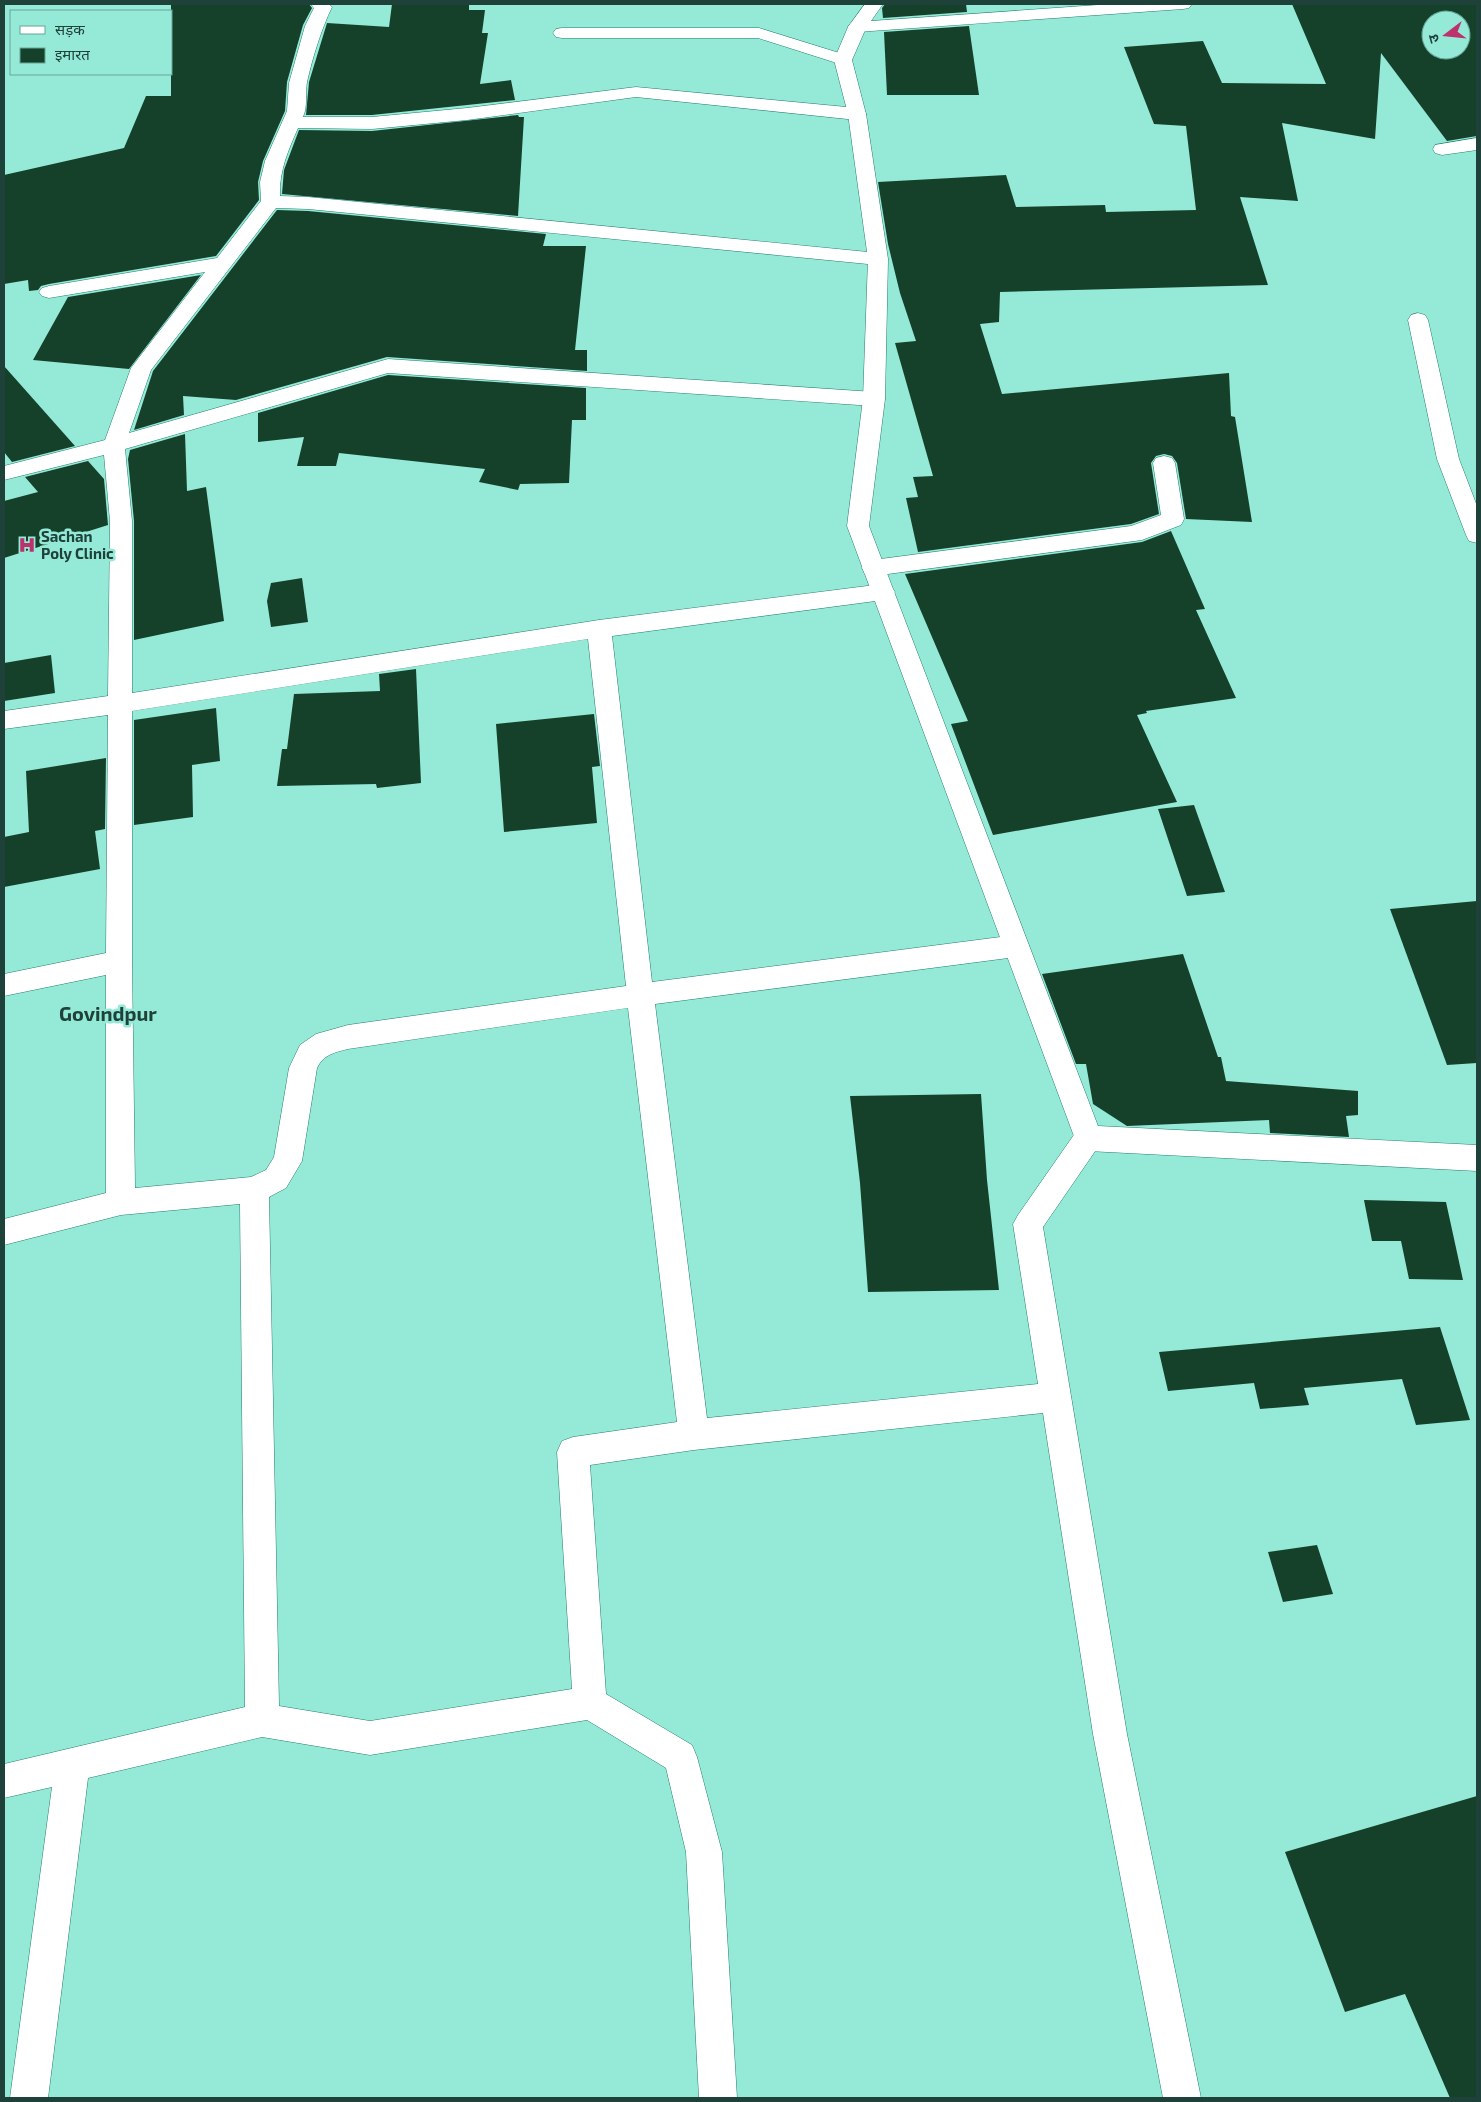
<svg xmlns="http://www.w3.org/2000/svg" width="1481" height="2102" viewBox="0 0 1481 2102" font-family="'Exo 2','Noto Sans Devanagari',sans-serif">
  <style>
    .building { fill: #15412b; fill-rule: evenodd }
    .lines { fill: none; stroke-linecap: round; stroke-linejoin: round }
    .minor-casing { stroke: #257e6f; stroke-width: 1 }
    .tertiary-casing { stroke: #257e6f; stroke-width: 1 }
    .minor { fill: #fff; fill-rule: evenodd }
    .tertiary { fill: #fff; fill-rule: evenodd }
    .labels { text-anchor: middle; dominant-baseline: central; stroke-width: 5; stroke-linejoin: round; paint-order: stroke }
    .poi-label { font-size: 15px; font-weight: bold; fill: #1e413a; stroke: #95e9d7; text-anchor: start }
    .district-label { font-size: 20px; font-weight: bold; fill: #1e413a; stroke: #95e9d7 }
  </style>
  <rect width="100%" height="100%" fill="#95e9d7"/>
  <g class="building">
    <polygon points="171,4 309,4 312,8 303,25 287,82 285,111 263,161 258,182 259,200 216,256 49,284 41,286 38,290 29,291 28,280 4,284 4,175 124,148 146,96 171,96"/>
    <polygon points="392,4 469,4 469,10 485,10 482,33 488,33 480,84 511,80 515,100 372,115 306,115 309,82 327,23 389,27"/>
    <polygon points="885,4 966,4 967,12 883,18 882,8"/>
    <path d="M1292,4H1477V136L1447,141L1381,53L1375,139L1282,123L1298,201L1240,197L1268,285L1000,292L999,322L980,324L1002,394L1229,373L1231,416L1235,417L1252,522L1186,519L1177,463L1172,456L1164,454L1156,456L1151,463L1159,514L1131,524L918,552L906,498L918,497L913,477L933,476L895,343L916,341L900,293L888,244L878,182L1006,175L1016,207L1105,205L1106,212L1196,210L1186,126L1154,124L1124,47L1203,41L1222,83L1326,84ZM1431,20H1461V50H1431Z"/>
    <polygon points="969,26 979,95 887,95 884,32"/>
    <polygon points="518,115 519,117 524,117 518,216 282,194 284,170 299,130 372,131"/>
    <polygon points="277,210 308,211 546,234 543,246 586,246 575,350 587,350 587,371 387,357 236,400 183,396 184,415 134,430 153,371"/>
    <polygon points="201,275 129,369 33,360 68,297"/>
    <polygon points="4,366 75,446 12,462 4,452"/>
    <polygon points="388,375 586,388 586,420 572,420 569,483 520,484 518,490 479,482 485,469 339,453 336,466 297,466 304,437 258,442 258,413"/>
    <polygon points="185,434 187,491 206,487 224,621 134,640 134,521 128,459 130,450"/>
    <polygon points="88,461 104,479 108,525 4,558 4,501 38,492 25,477"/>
    <polygon points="1171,531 1205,609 1196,610 1236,698 1146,711 1147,713 1137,715 1177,802 993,835 951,724 968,721 905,574 1142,542"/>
    <polygon points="302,578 308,622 271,627 267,601 271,583"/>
    <polygon points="51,655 55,693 4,701 4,663"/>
    <polygon points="416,669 421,783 377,788 376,784 277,786 282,749 287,749 294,694 380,691 379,674"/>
    <polygon points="216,708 220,761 192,765 193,817 134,825 134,720"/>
    <polygon points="594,714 600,766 592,767 597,823 504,832 496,724"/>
    <polygon points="106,758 105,829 95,831 100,869 4,887 4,837 29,832 26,771"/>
    <polygon points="1194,805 1225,892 1187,896 1158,809"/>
    <polygon points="1477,901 1477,1063 1447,1065 1390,909"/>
    <polygon points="1183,954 1218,1057 1221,1057 1226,1081 1358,1091 1358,1115 1346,1116 1349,1137 1270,1133 1269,1120 1127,1126 1093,1104 1086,1064 1076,1064 1042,974"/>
    <polygon points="981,1094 987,1180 999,1290 868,1292 860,1183 850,1096"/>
    <polygon points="1364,1200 1446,1202 1463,1280 1409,1279 1401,1241 1372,1241"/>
    <polygon points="1440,1327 1470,1420 1416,1425 1402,1379 1304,1388 1309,1405 1260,1409 1254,1383 1168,1391 1159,1352"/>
    <polygon points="1317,1545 1333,1594 1283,1602 1268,1552"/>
    <polygon points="1477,1796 1477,2098 1450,2098 1405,1994 1345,2012 1285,1852"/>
  </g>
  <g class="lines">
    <g class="minor-casing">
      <g id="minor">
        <path d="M311,4H329L332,7C321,30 313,56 307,82C305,93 308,106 303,117H372L467,108L636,87L857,108L864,110L866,114L864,118L857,120L636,97L467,120L372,129L298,128C288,151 279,171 280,196L308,197L878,253L885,255L888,259L885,263L878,265L308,209L276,208L151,370L129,433L388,359L874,392L882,394L885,399L882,404L874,406L388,373L125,449L132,521V693L599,620L883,584L891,586L895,592L891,598L883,600L612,636L652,982L1016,935L1025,938L1029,946L1025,954L1016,957L655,1004L707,1418L1038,1384L1013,1224L1018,1215L1078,1129L1088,1125L1098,1129L1102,1138L1098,1147L1043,1227L1127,1734L1201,2098H1163L1093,1734L1043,1413L694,1450L590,1465L606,1694L692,1745L697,1757L722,1852L737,2098H699L686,1852L666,1768L587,1720L370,1755L262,1737L88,1778L48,2098H10L52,1787L4,1798V1764L245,1707L240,1204L121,1215L4,1245V1219L106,1193V975L4,996V974L106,953L108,715L4,729V711L108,696L110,521L104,455L4,480V466L105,440L131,368L205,272L49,298L42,296L39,292L42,288L49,286L217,258L261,201L260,182L265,161L287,111L289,83L305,26L314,8ZM588,639L626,986L348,1025L316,1034L300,1045L289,1068L274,1157L266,1170L251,1177L135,1188L132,961V711ZM628,1008L677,1422L573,1437L562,1441L557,1452L572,1689L370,1721L279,1706L269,1197L286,1188L302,1161L317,1068C323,1055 335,1052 348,1049Z"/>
        <polygon points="1112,4 1192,4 1189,8 1183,9 857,32 851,31 848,27 851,23 857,22"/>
        <polygon points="562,28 759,28 849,56 852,60 849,64 843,65 758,38 562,38 556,37 553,33 556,29"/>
        <polygon points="1477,138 1477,150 1442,155 1435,153 1433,149 1435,145"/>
        <polygon points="1418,313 1425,315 1428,320 1459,459 1477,506 1477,543 1469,541 1466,535 1437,459 1408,320 1411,315"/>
        <polygon points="1164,456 1172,458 1175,463 1184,519 1181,525 1142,540 873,576 865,574 862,568 865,562 873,560 1131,526 1161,515 1153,463 1156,458"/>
      </g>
    </g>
    <g class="tertiary-casing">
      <polygon id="tertiary" points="865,4 883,4 866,28 852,60 866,114 888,259 885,399 869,526 1098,1126 1477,1145 1477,1171 1088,1151 1078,1147 847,526 863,399 868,259 848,114 834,60 848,27"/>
    </g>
    <use href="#minor" class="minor"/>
    <use href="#tertiary" class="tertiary"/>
  </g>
  <defs>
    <g id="hospital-bare" transform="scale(1.35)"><path d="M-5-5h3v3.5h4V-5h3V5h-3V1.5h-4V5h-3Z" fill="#bb326d" stroke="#95e9d7" stroke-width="2.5" paint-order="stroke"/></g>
  </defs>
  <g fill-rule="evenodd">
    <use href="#hospital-bare" x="27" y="545"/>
  </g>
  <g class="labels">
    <g class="poi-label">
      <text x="41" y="536">Sachan<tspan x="41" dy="17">Poly Clinic</tspan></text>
    </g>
    <g class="district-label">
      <text x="108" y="1013">Govindpur</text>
    </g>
  </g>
  <rect width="1481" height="2102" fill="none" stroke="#1e413a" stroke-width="10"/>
  <rect x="10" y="10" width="162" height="65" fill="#95e9d7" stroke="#65a698"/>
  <rect x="20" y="26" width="25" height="8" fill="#ffffff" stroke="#65a698"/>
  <text x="55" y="35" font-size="15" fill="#1e413a">सड़क</text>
  <rect x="20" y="48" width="25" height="15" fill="#15412b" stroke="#65a698"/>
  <text x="55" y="60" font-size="15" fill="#1e413a">इमारत</text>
  <g transform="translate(1446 35) rotate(254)"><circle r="24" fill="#95e9d7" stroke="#65a698"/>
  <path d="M0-4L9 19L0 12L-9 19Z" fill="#bb326d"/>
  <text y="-8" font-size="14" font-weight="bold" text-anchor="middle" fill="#1e413a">उ</text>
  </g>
</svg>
